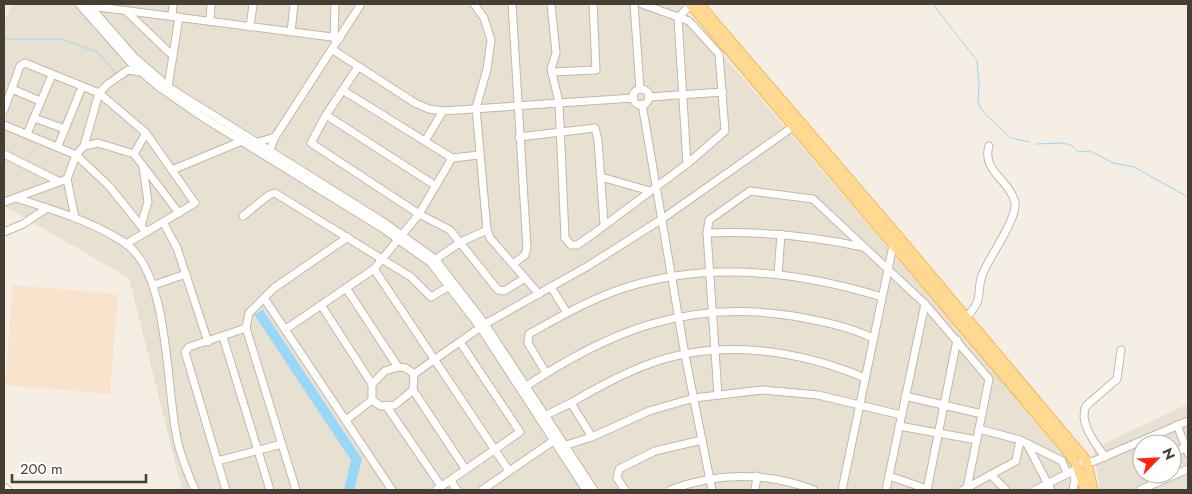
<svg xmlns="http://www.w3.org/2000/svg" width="1192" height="494" viewBox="0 0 1192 494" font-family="Jost,sans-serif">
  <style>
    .residential { fill: #e8e0d1; fill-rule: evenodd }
    .commercial { fill: #f9e3cc }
    .water { fill: #98d7f8 }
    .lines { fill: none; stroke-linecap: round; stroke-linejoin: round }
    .stream { stroke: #98d7f8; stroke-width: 1 }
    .minor-casing { stroke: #c3b8a8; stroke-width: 9 }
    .major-casing { stroke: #f1b855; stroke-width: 11 }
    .minor { stroke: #fff; stroke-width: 7 }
    .major { stroke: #ffd991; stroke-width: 9 }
  </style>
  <rect width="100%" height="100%" fill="#f4eee4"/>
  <g class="residential">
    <polygon points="12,4 679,4 1068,457 1080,490 182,490 129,278 4,206 4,21"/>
    <path d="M1188,404V490H1100L1093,449ZM1142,444H1172V474H1142Z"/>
  </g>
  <polygon class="commercial" points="13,285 118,294 110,394 5,385"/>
  <polygon class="water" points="263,310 362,459 354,490 344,490 351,460 254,314"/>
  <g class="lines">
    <g class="stream">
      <polyline points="933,4 977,61 979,85 978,103 984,113 1011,138 1029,142"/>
      <polyline points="4,39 61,39 97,52 116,73"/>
      <polyline points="1036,144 1062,143 1071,145 1078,152 1090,151 1113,163 1134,167 1188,197"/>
    </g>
    <g class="minor-casing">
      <g id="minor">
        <polyline points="79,4 132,64 159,87 204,118 382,228 431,263 480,327 586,490"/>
        <polyline points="88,4 135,58 170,88 385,223 435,259 485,324 594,490"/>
        <polyline points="474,4 484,18 491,40 487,69 476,108 487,230 490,238 539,294"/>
        <polyline points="512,4 527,248 525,255 513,264"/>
        <polyline points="551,4 556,53 551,69 559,102 565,238 571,245 577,245 593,234 687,164 725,131 719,54 689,21 642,4"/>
        <polyline points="634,4 640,89"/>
        <polyline points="90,6 340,38"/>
        <polyline points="126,11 173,56"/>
        <polyline points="172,16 173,4"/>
        <polyline points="210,21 211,4"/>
        <polyline points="250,27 253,4"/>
        <polyline points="291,32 294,4"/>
        <polyline points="334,38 335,4"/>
        <polyline points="333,50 415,103 429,109 443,111 633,98"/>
        <polyline points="358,67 326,115 311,143 419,214 450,230 498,290 504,291 525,278"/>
        <polyline points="552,72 596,70 593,4"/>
        <polyline points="168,87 179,17"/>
        <polyline points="12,89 40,101"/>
        <circle cx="641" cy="97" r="8"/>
        <polyline points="344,91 452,158 479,155"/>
        <polyline points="649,97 723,92"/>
        <polyline points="642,104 685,355 712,490"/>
        <polyline points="4,110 20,66 25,63 99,93 146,133 195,203 126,244"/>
        <polyline points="326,115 436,186"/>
        <polyline points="34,118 65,129"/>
        <polyline points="4,125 76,155 109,186 146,232"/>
        <polyline points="27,134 52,75"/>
        <polyline points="519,137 595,128 598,140 604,225"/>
        <polyline points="425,141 443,111"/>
        <polyline points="255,143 275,137"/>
        <polyline points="58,146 82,87"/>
        <polyline points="84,146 98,143 134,154 179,213"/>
        <polyline points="4,154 58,181"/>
        <polyline points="134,154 146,133"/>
        <polyline points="268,154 275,137 361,4"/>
        <polyline points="687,164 678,18 691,4"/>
        <polyline points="172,170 242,141"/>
        <polyline points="601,177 650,191"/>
        <path d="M16,198C53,210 92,221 125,243C169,273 166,383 176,433C179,453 187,472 195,490"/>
        <polyline points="4,202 67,179"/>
        <polyline points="243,216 269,195 275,193 411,277 431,297 453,284"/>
        <polyline points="75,218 67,179 76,155 84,146 99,93 108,84 128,70 141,72"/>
        <polyline points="163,222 177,248 208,342"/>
        <polyline points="141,225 148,202 143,167"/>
        <polyline points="4,232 23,224 47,208"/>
        <path d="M707,233C761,231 811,236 863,247"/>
        <polyline points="433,261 461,242 487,230"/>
        <polyline points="374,269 509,471"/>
        <polyline points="778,274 781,234"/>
        <polyline points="154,285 186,274"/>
        <polyline points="551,287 567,313"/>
        <polyline points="346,288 398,367"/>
        <polyline points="264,298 392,490"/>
        <polyline points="321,305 372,384"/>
        <path d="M966,318C987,295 974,294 983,273C990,256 1017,219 1015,203C1011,181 981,171 989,146"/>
        <polyline points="286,329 374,269 419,214 452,158"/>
        <polyline points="223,337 270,490"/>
        <polygon points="398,367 406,368 414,374 413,390 395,405 381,406 372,400 372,384 385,371"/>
        <path d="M546,373L528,343L529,334C559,317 589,300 621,289C707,260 797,271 882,297"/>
        <polyline points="414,374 485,324 588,266 662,219 797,124"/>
        <path d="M522,389C608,331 687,299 793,316C821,321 847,326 873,338"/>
        <polyline points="413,390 466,470"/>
        <polyline points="718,395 707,233 709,220 750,191 813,199 925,304 989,379 967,488 969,490"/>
        <polyline points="905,396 982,414"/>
        <polyline points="387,407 441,486"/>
        <polyline points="542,417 571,403"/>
        <polyline points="346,420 372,400"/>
        <polyline points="1177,425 1188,453"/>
        <polyline points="899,426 977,440"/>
        <polyline points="979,429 1020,440 1062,461 1067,473"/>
        <polyline points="1158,434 1163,444"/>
        <polyline points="592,437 649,411 694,398 762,390 818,395 901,415"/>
        <polyline points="1027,444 1051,490"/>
        <path d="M560,447L592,437L571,403C596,388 622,374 649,364C720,338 798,350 865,378"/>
        <polyline points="1172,454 1188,446"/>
        <path d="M1105,457C1096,444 1078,423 1086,406L1117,379L1121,350"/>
        <polyline points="217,461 282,444"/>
        <polyline points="1073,471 1075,480 1073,490"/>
        <polyline points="991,475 1006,490"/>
        <polyline points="889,476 927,489"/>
        <polyline points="451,481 457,490"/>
        <polyline points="4,487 8,490"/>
        <polyline points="226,490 185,352 189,347 246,328"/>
        <polyline points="296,490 246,328 249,313 274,288 348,237"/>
        <polyline points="436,490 520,432 460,342"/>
        <polyline points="482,490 556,439"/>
        <polyline points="625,490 617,478 619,469 655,451 702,440"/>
        <path d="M670,490C717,472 767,472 814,490"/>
        <polyline points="755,490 757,476"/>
        <polyline points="842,490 894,241"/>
        <polyline points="886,490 925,304"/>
        <polyline points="927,490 957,340"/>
        <polyline points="963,490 1016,461 1020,440"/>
        <polyline points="1035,490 1075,470 1077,465 1086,460 1092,462 1188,421"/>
        <polyline points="1140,490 1188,469"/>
      </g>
    </g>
    <g class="major-casing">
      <g id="major">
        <polyline points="690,4 1065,448 1077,465 1085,490"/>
        <polyline points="699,4 897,235 1086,460 1093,490"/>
      </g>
    </g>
    <use href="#minor" class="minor"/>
    <use href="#major" class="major"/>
  </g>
  <rect width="1192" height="494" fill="none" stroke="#473e33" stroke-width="10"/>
  <g transform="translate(1157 459) rotate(66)"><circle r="24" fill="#ffffff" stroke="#b5b2ad"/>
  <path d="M0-4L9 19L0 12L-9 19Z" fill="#ff250f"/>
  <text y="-8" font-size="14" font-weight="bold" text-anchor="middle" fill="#473e33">N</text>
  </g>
  <path d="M12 474v8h134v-8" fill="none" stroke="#473e33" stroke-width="2.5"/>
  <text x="20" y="474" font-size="15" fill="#473e33" stroke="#ffffff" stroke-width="4" paint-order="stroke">200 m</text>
</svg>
